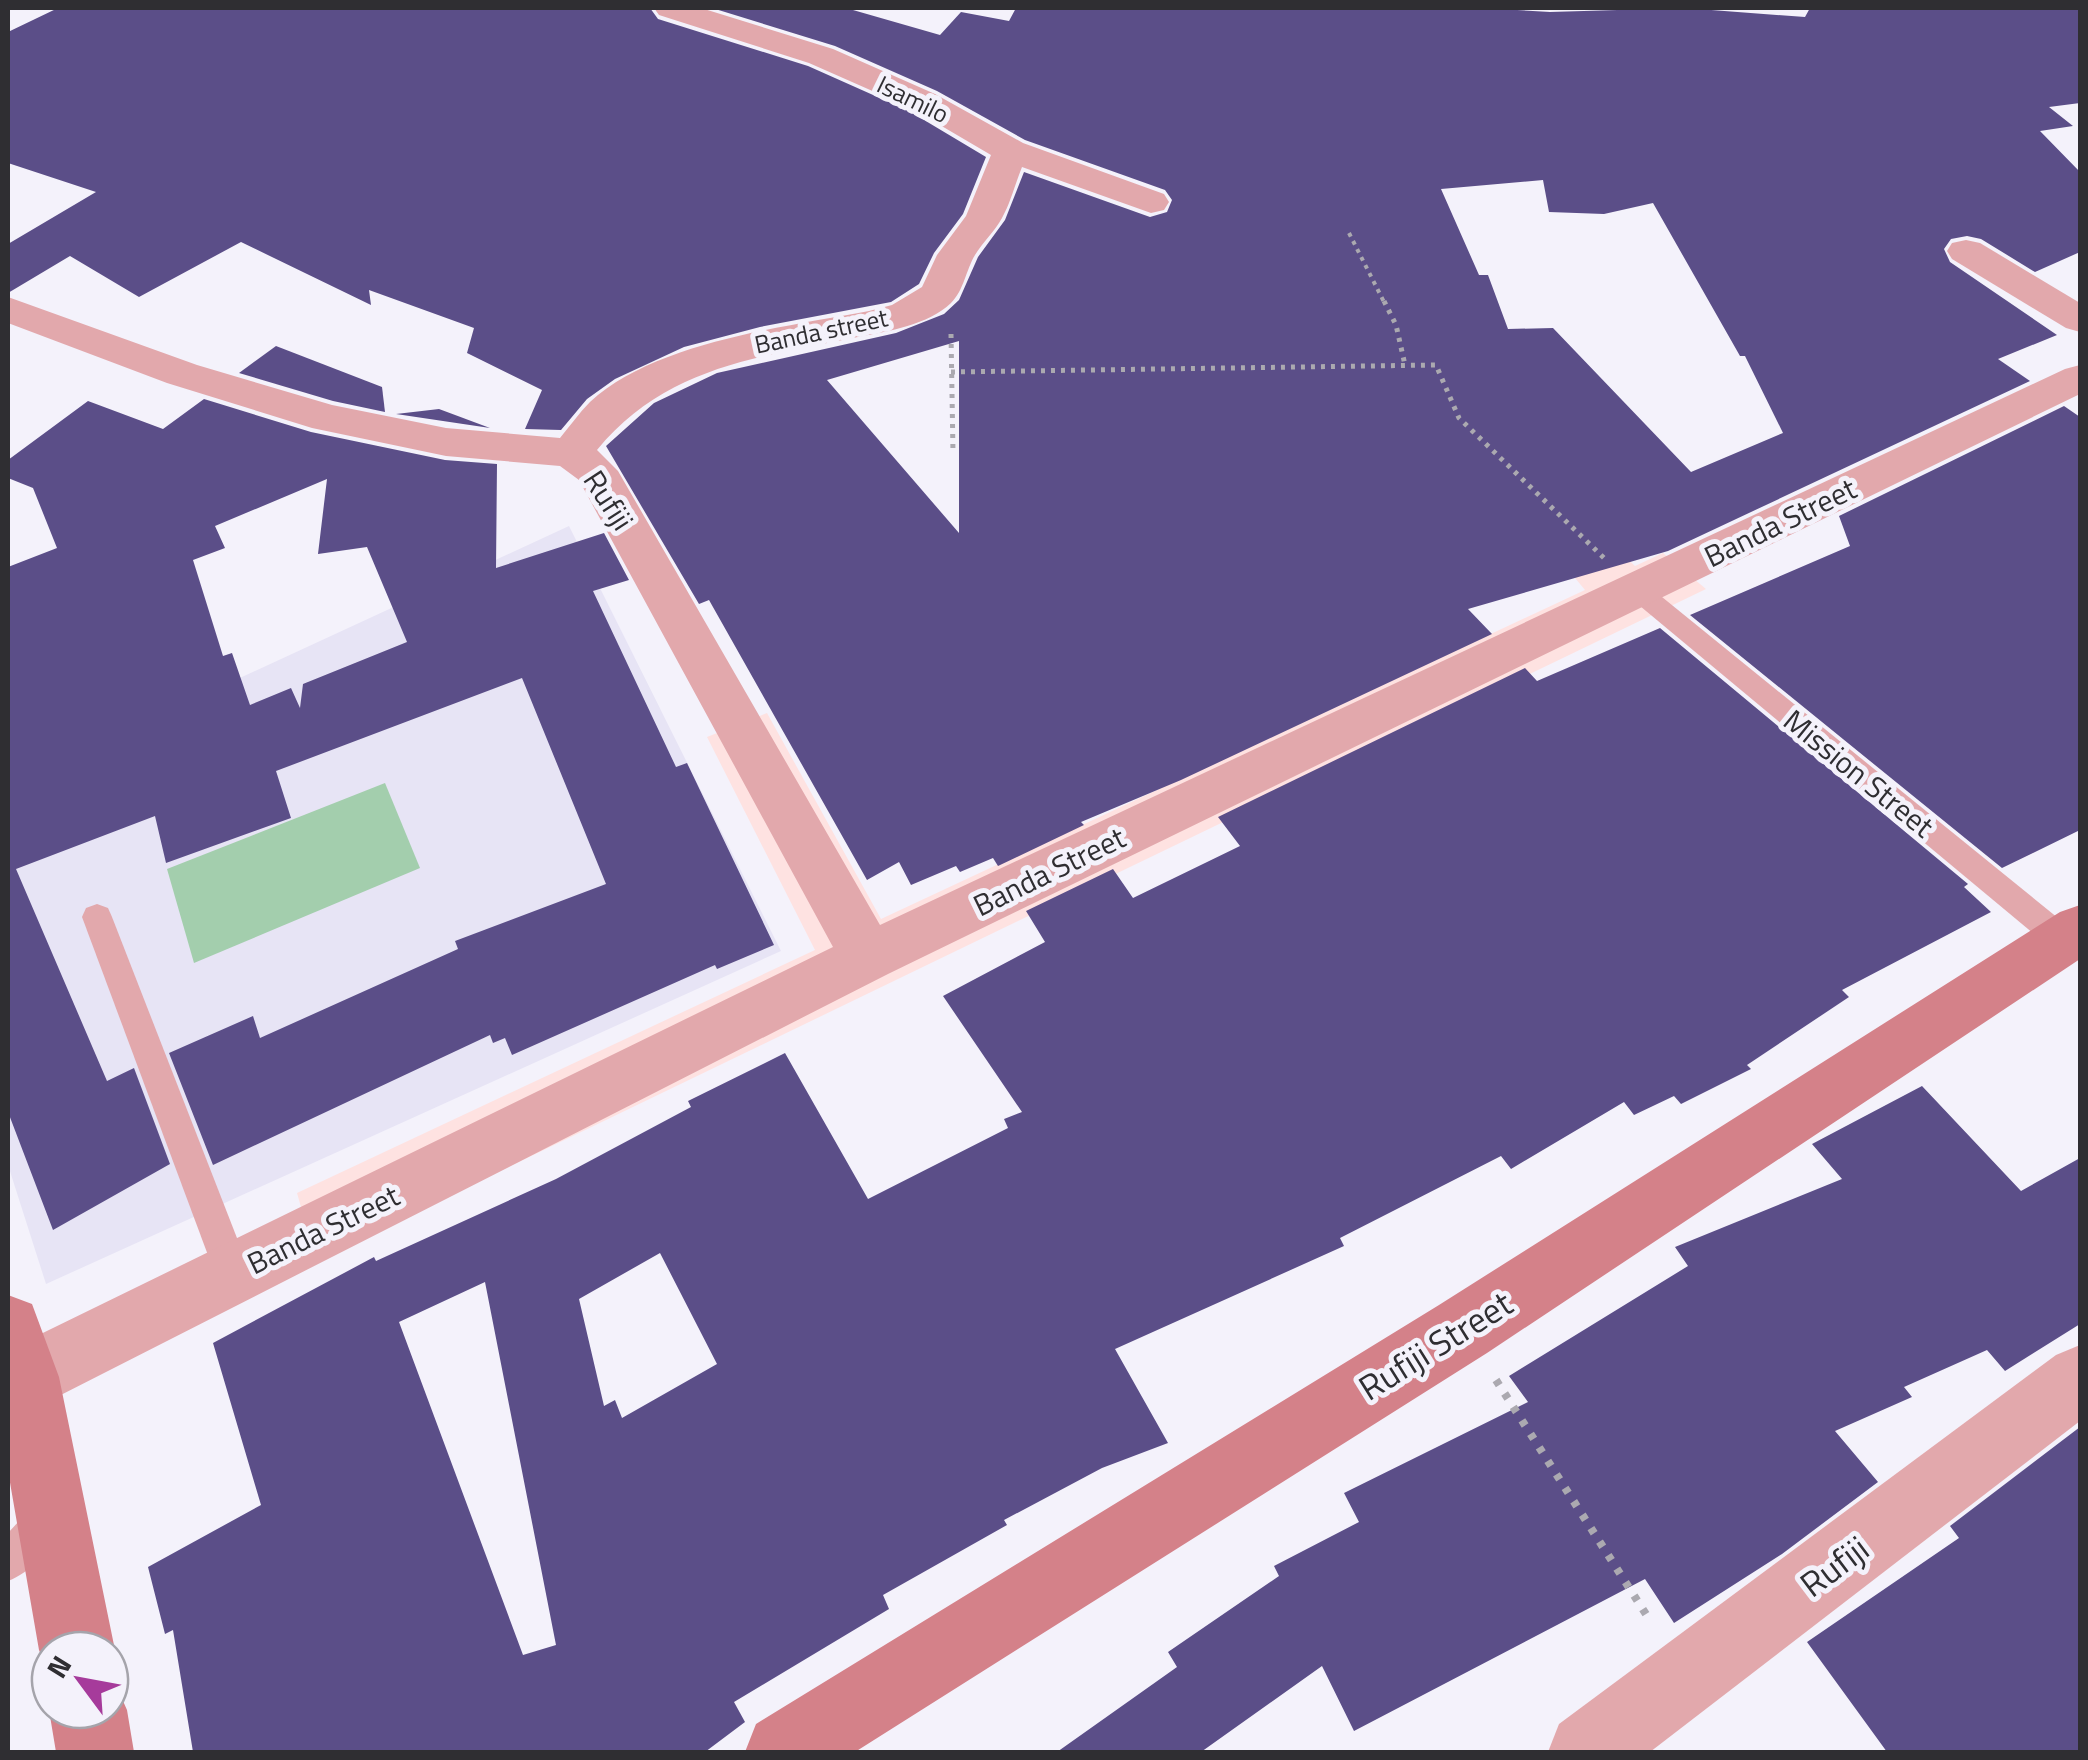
<svg xmlns="http://www.w3.org/2000/svg" width="2088" height="1760" viewBox="0 0 2088 1760" font-family="'Titillium Web',sans-serif">
  <style>
    .commercial { fill: #fee2e1 }
    .built { fill: #e7e4f5 }
    .green { fill: #a3cead }
    .building { fill: #5b4e88; fill-rule: evenodd }
    .lines { fill: none; stroke-linecap: round; stroke-linejoin: round }
    .path-far2 { stroke: #aba9b0; stroke-width: 4; stroke-dasharray: 4 5; stroke-linecap: butt }
    .path-far1 { stroke: #aba9b0; stroke-width: 5; stroke-dasharray: 4 6; stroke-linecap: butt }
    .path { stroke: #aba9b0; stroke-width: 8; stroke-dasharray: 6 10; stroke-linecap: butt }
    .lane { fill: #e2a8ac; fill-rule: evenodd }
    .street { fill: #e2a8ac; fill-rule: evenodd }
    .secondary { fill: #d48189; fill-rule: evenodd }
    .labels { text-anchor: middle; dominant-baseline: central; stroke-width: 10; stroke-linejoin: round; paint-order: stroke }
    .far-street-label { font-size: 25px; fill: #2f2e32; stroke: #f4f2fb }
    .street-label { font-size: 30px; fill: #2f2e32; stroke: #f4f2fb }
    .near-street-label { font-size: 35px; fill: #2f2e32; stroke: #f4f2fb }
  </style>
  <rect width="100%" height="100%" fill="#f4f2fb"/>
  <polygon class="commercial" points="1456,434 1572,509 1635,566 1663,553 1706,589 316,1260 297,1193 815,950 707,737 767,713 881,919 1585,590"/>
  <polygon class="built" points="569,526 781,951 46,1284 8,1165 8,785"/>
  <polygon class="green" points="385,783 420,868 194,963 167,869"/>
  <g class="building">
    <polygon points="58,8 650,8 658,19 808,66 909,111 986,157 963,214 934,253 919,284 891,302 760,327 684,347 615,379 587,399 561,430 525,429 542,390 467,353 474,328 369,290 371,305 241,242 139,297 70,256 8,293 8,244 96,192 8,163 8,32"/>
    <path d="M712,8H846L940,35L961,12L1009,21L1016,8H1481L1550,12L1685,8L1805,17L1810,8H2080V103L2049,107L2073,126L2040,131L2080,172V252L2035,272L1981,239L1967,236L1951,239L1944,249L1950,262L2057,335L1998,359L2030,381L1668,551L1468,609L1492,634L1181,780L1081,822L1084,825L998,866L993,858L960,872L956,866L911,885L899,862L867,880L709,600L699,604L606,446L654,403L717,373L896,333L944,314L959,300L978,257L1005,220L1024,172L1150,217L1167,212L1172,200L1165,190L1025,140L937,91L835,46ZM1543,180L1549,212L1604,214L1653,203L1740,356H1745L1783,433L1691,472L1553,328L1508,329L1488,275H1479L1441,189ZM959,341V533L827,380Z"/>
    <polygon points="276,346 382,387 385,412 333,401 239,373"/>
    <path d="M204,399L311,432L445,460L497,464L496,568L604,533L629,580L593,591L676,767L687,763L774,945L717,969L715,965L512,1055L505,1038L493,1043L490,1035L213,1165L169,1053L253,1016L260,1038L458,949L455,941L606,884L522,678L276,771L291,818L166,863L155,816L16,869L107,1081L134,1068L170,1164L53,1230L8,1112V567L57,548L33,488L8,478V460L88,401L163,429ZM327,479L318,554L367,547L407,642L303,684L300,708L291,688L250,705L232,653L223,656L193,560L225,548L215,526Z"/>
    <polygon points="2064,406 2080,417 2080,830 2002,868 1690,615 1850,546 1839,516"/>
    <polygon points="439,409 490,428 396,414"/>
    <path d="M1660,628L1968,884L1964,887L1991,912L1842,990L1849,997L1747,1065L1751,1069L1681,1104L1674,1096L1634,1115L1624,1102L1511,1169L1501,1156L1340,1238L1344,1246L1115,1349L1168,1443L1102,1468L1004,1520L1007,1525L883,1595L889,1609L734,1702L745,1722L705,1752H193L173,1630L165,1634L148,1567L261,1505L213,1343L374,1257L376,1261L556,1179L691,1107L688,1101L785,1053L868,1199L1008,1128L1004,1119L1022,1112L943,996L1045,942L1026,911L1113,869L1133,898L1240,846L1218,817L1525,668L1537,681ZM660,1253L717,1364L622,1418L615,1400L604,1406L579,1299ZM485,1282L556,1645L523,1655L399,1322Z"/>
    <polygon points="1922,1086 2021,1191 2080,1158 2080,1324 2005,1371 1987,1350 1904,1387 1912,1397 1835,1431 1878,1482 1782,1554 1674,1623 1645,1579 1354,1731 1322,1666 1201,1752 1057,1752 1177,1667 1168,1652 1279,1576 1274,1566 1359,1522 1344,1493 1528,1402 1509,1376 1688,1266 1675,1247 1842,1179 1812,1144"/>
    <polygon points="2080,1427 2080,1752 1887,1752 1807,1642 1959,1538 1950,1526"/>
  </g>
  <g class="lines">
    <polyline class="path-far2" points="1349,233 1385,304"/>
    <g class="path-far1">
      <polyline points="1384,301 1396,325 1405,365"/>
      <polyline points="951,334 953,453"/>
      <polyline points="951,372 1436,365 1459,418 1604,558"/>
    </g>
    <polyline class="path" points="1496,1380 1651,1622"/>
    <g class="lane">
      <polygon points="1637,581 1646,584 2074,931 2078,940 2074,949 2063,953 2052,949 1628,596 1624,590 1628,584"/>
      <polygon points="97,904 108,908 112,917 251,1274 246,1286 233,1291 220,1286 215,1274 82,917 86,908"/>
      <path d="M47,1500L61,1506L67,1520C57,1544 32,1572 8,1581V1533L33,1506Z"/>
    </g>
    <g class="street">
      <path d="M654,8H701L833,49L935,94L1023,143L1164,194L1169,202L1164,210L1151,213L1022,167C1015,184 1011,202 1002,218C995,231 983,242 975,255C966,270 964,290 951,303C928,325 889,331 858,337C758,357 665,367 597,450L618,471L880,925L2065,369L2080,365V394L888,974L49,1401L25,1411L8,1404V1350L833,947L579,480L560,466L446,456L312,428L167,383L8,323V297L197,365L332,405L446,428L560,438C570,426 579,413 590,402C655,342 785,327 869,311L892,305L922,287L937,255L966,216L991,155L911,108L809,63L659,15Z"/>
      <polygon points="1966,240 1980,243 2080,303 2080,332 2066,328 1952,259 1947,251 1952,243"/>
      <polygon points="2080,1345 2080,1421 1650,1752 1548,1752 1559,1724 2056,1355"/>
    </g>
    <g class="secondary">
      <polygon points="2080,905 2080,959 1487,1353 855,1752 745,1752 756,1724 1439,1305 2060,912"/>
      <polygon points="8,1295 32,1304 59,1377 115,1650 110,1662 110,1650 50,1650 50,1676 39,1650 8,1471"/>
      <polygon points="110,1681 115,1683 127,1710 134,1752 56,1752 49,1710 50,1709 110,1710"/>
    </g>
  </g>
  <g class="labels">
    <g class="far-street-label">
      <text transform="translate(913 99) rotate(26)">Isamilo</text>
      <text transform="translate(821 331) rotate(-12)">Banda street</text>
    </g>
    <g class="street-label">
      <text transform="translate(609 500) rotate(57)">Rufiji</text>
      <text transform="translate(1780 522) rotate(-26)">Banda Street</text>
      <text transform="translate(1859 773) rotate(39)">Mission Street</text>
      <text transform="translate(1049 871) rotate(-26)">Banda Street</text>
      <text transform="translate(323 1229) rotate(-26)">Banda Street</text>
    </g>
    <g class="near-street-label">
      <text transform="translate(1435 1345) rotate(-32)">Rufiji Street</text>
      <text transform="translate(1834 1566) rotate(-37)">Rufiji</text>
    </g>
  </g>
  <rect width="2088" height="1760" fill="none" stroke="#2f2e32" stroke-width="20"/>
  <g transform="translate(80 1680) rotate(302)"><circle r="48" fill="#f4f2fb" stroke="#a5a4ab" stroke-width="2.5"/>
  <path d="M0-8L18 38L0 25L-18 38Z" fill="#a63b9b"/>
  <text y="-15" font-size="28" font-weight="bold" text-anchor="middle" fill="#2f2e32">N</text>
  </g>
</svg>
